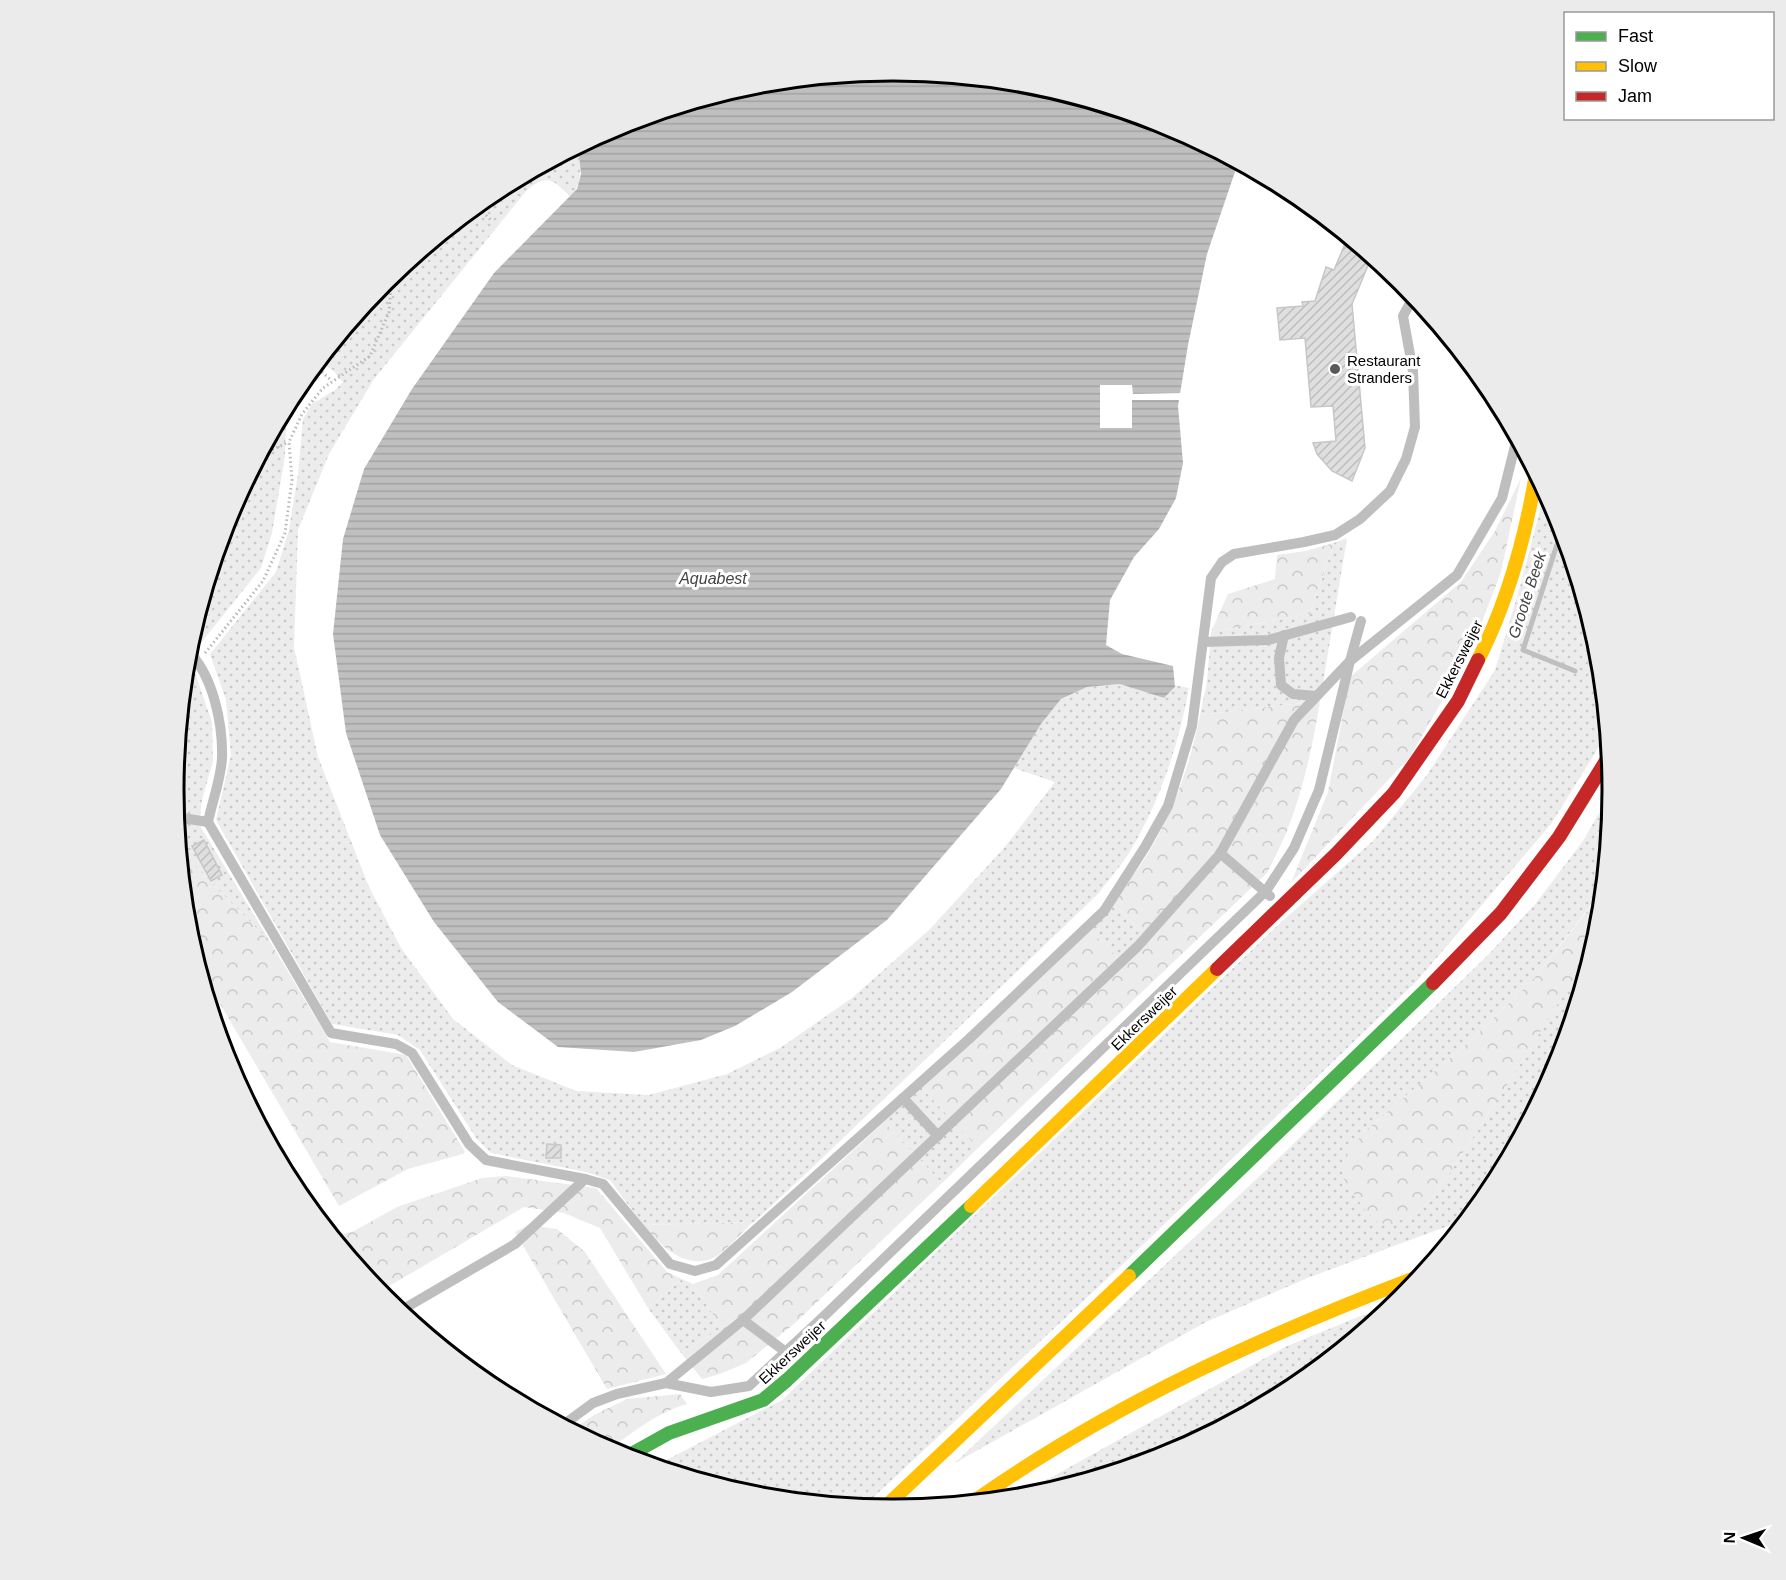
<svg xmlns="http://www.w3.org/2000/svg" width="1786" height="1580" viewBox="0 0 1786 1580" font-family="Helvetica,sans-serif">
  <style>
    .grass { fill: url(#grass-dots) }
    .forest { fill: url(#forest-crowns) }
    .water { fill: url(#water-rules) }
    .pier { fill: #fff }
    .lines { fill: none; stroke-linecap: round; stroke-linejoin: round }
    .stream { stroke: #bfbfbf; stroke-width: 5 }
    .building { fill: url(#building-hatch); stroke: #c7c7c7; stroke-width: 1.5 }
    .path { stroke: #b9b9b9; stroke-width: 3; stroke-dasharray: 1.5 3; stroke-linecap: butt }
    .lane { stroke: #bebebe; stroke-width: 10 }
    .fast { stroke: #4caf50; stroke-width: 14 }
    .slow { stroke: #ffc107; stroke-width: 14 }
    .jam { stroke: #c62828; stroke-width: 14 }
    .poi-dot { fill: #595959; stroke: #fff; stroke-width: 2 }
    .labels { text-anchor: middle; dominant-baseline: central; stroke-width: 6; stroke-linejoin: round; paint-order: stroke }
    .poi-label { font-size: 15px; fill: #000; stroke: #fff; text-anchor: start }
    .street-label { font-size: 15px; fill: #000; stroke: #fff }
    .water-label { font-size: 16px; font-style: italic; fill: #444; stroke: #fff }
    .rim { fill: none; stroke: #000; stroke-width: 3 }
  </style>
  <defs>
    <pattern id="grass-dots" width="8" height="8" patternUnits="userSpaceOnUse" patternTransform="scale(1.5)"><rect width="8" height="8" fill="#ececec"/><path d="M2 2h.1M6 6h.1" fill="none" stroke="#c9c9c9" stroke-width="1.8" stroke-linecap="round"/></pattern>
    <pattern id="forest-crowns" width="20" height="18" patternUnits="userSpaceOnUse" patternTransform="scale(1.5)"><rect width="20" height="18" fill="#ececec"/><path d="M2 6a3 3 0 1 1 6 0M12 15a3 3 0 1 1 6 0" fill="none" stroke="#c9c9c9"/></pattern>
    <pattern id="water-rules" width="6" height="5" patternUnits="userSpaceOnUse" patternTransform="scale(1.5)"><rect width="6" height="5" fill="#bfbfbf"/><path d="M0 2.5h6" fill="none" stroke="#a2a2a2"/></pattern>
    <pattern id="building-hatch" width="6" height="6" patternUnits="userSpaceOnUse" patternTransform="scale(1.5)"><rect width="6" height="6" fill="#dfdfdf"/><path d="M-1 1l2-2M0 6l6-6M5 7l2-2" fill="none" stroke="#bebebe"/></pattern>
  </defs>
  <rect width="100%" height="100%" fill="#fff"/>
  <g class="grass">
    <path d="M578,146C581,166 583,180 571,197C553,180 548,173 527,190L374,379L329,454L298,530L294,647L318,757L369,887L401,948L453,1019L512,1065L576,1091L649,1095L727,1074L780,1048L852,998L930,929L1004,848L1055,782L1014,768L1041,724L1061,699L1087,687L1120,684L1164,698L1175,688L1174,685L1189,688C1179,742 1163,792 1136,841C1126,860 1111,877 1098,894L814,1166L754,1222L643,1225L610,1180L586,1172L491,1153L476,1138L420,1050L398,1035L332,1024L216,820L231,755L226,700L210,654L276,572L289,530L298,474L303,419L312,404L335,390L343,382L333,370L318,362L384,281L494,192Z"/>
    <polygon points="309,372 321,378 306,389 286,419 285,456 272,533 261,568 196,649 189,643 228,514 295,390"/>
    <polygon points="1545,491 1558,515 1599,650 1607,731 1594,755 1551,824 1417,981 1123,1264 863,1507 752,1496 655,1466 782,1400 1279,924 1374,840 1427,775 1495,670 1520,587"/>
    <polygon points="1347,538 1320,701 1200,715 1207,682 1211,632 1310,614 1334,543"/>
    <polygon points="186,662 194,670 212,722 213,761 202,800 199,824 271,943 179,850 174,790"/>
    <polygon points="1612,790 1602,891 1532,981 1471,1040 1364,1132 1416,1213 1434,1197 1509,1082 1595,943 1558,1066 1491,1190 1467,1219 1310,1277 1206,1322 955,1463 1287,1150 1488,955 1536,903 1583,841"/>
    <polygon points="1111,903 1147,935 1122,962 1087,927"/>
    <polygon points="921,1087 978,1148 942,1183 884,1122"/>
    <polygon points="682,1279 693,1284 722,1328 681,1353 648,1308"/>
    <polygon points="1393,1306 1292,1388 1180,1448 1164,1456 1033,1496 1014,1498 1287,1346 1363,1315"/>
  </g>
  <g class="forest">
    <polygon points="1521,478 1501,572 1471,651 1409,758 1291,883 1328,792 1350,677 1461,582 1495,531"/>
    <polygon points="1334,543 1310,614 1211,632 1228,594 1275,579 1277,555 1306,551"/>
    <path d="M1320,701C1313,745 1303,790 1287,831C1281,845 1274,859 1267,873L978,1148L921,1087L1087,927L1122,962L1147,935L1111,903C1124,886 1139,869 1150,850C1174,809 1191,762 1200,715Z"/>
    <polygon points="179,850 271,943 330,1042 406,1055 465,1152 463,1154 408,1169 339,1206 199,968 187,930"/>
    <polygon points="1603,891 1599,931 1590,952 1509,1082 1434,1197 1416,1213 1392,1224 1378,1223 1364,1209 1343,1178 1342,1166 1346,1156 1364,1132 1471,1040 1532,981"/>
    <polygon points="884,1122 942,1183 795,1323 746,1363 720,1374 702,1379 681,1353 722,1328 693,1284 718,1275"/>
    <polygon points="507,1176 596,1188 667,1272 682,1279 648,1308 600,1228 564,1213 524,1207 379,1292 333,1236 354,1231 397,1207 482,1178"/>
    <path d="M753,1222C743,1231 726,1251 715,1257C687,1272 659,1245 644,1225Z"/>
    <polygon points="528,1225 557,1229 585,1252 666,1374 607,1389 515,1232"/>
    <path d="M680,1394L687,1404C658,1412 632,1433 608,1450L572,1430L594,1415L627,1399Z"/>
  </g>
  <polygon class="water" points="893,71 1034,84 1169,125 1238,163 1207,254 1188,345 1178,406 1183,463 1176,498 1159,529 1134,557 1110,600 1106,645 1122,654 1173,666 1175,687 1164,698 1120,684 1087,687 1061,699 1041,724 1001,789 887,920 792,992 735,1026 701,1040 634,1052 558,1047 498,1002 434,922 380,835 346,733 333,634 343,539 364,469 412,389 494,273 577,189 581,174 578,146 618,125 753,84"/>
  <polygon class="pier" points="1100,385 1132,385 1133,394 1183,393 1182,400 1132,400 1132,428 1100,428"/>
  <g class="lines">
    <polyline class="stream" points="1562,529 1523,650 1575,671"/>
  </g>
  <g class="building">
    <polygon points="1348,237 1372,256 1352,304 1365,448 1352,481 1332,471 1317,454 1313,443 1336,441 1333,406 1311,407 1305,338 1280,340 1277,308 1303,306 1302,302 1315,301 1326,267 1334,270"/>
    <polygon points="204,840 222,875 211,881 192,846"/>
    <polygon points="547,1144 561,1145 561,1158 546,1158"/>
  </g>
  <g class="lines">
    <g class="path">
      <polyline points="476,206 491,220"/>
      <polyline points="315,366 332,381"/>
      <polyline points="260,455 289,442"/>
      <polyline points="205,653 263,581 285,533 292,480 289,442 302,414 323,388 370,356 389,312 392,274"/>
    </g>
    <g class="lane">
      <polyline points="1284,635 1279,658 1281,685 1293,694 1316,696"/>
      <polyline points="1203,642 1268,640 1351,617"/>
      <path d="M187,650C213,674 223,724 222,758C221,779 212,802 208,822L331,1033L396,1044L412,1053L469,1144L486,1160L585,1179L603,1184L670,1264L695,1271L716,1265L969,1039L1104,911L1145,847L1168,806L1192,726L1211,578L1222,562L1234,554L1304,542L1335,535L1360,519L1390,491L1406,459L1415,427L1413,371L1403,316L1414,296"/>
      <polyline points="176,817 208,822"/>
      <polyline points="1220,853 1270,896"/>
      <polyline points="903,1098 938,1136"/>
      <polyline points="400,1311 515,1244 585,1179"/>
      <polyline points="790,1355 743,1320 1138,946 1220,854 1294,720 1350,661 1361,621"/>
      <polyline points="666,1383 743,1320"/>
      <polyline points="563,1425 593,1403 617,1394 666,1383 711,1392 749,1386 821,1319 1266,891 1294,848 1319,790 1350,661 1457,575 1502,498 1517,438"/>
    </g>
    <g class="fast">
      <polyline points="1129,1276 1433,983"/>
      <polyline points="626,1457 669,1433 763,1400 787,1380 971,1206"/>
    </g>
    <g class="slow">
      <path d="M1478,660C1508,601 1525,539 1536,474"/>
      <polyline points="971,1206 1217,969"/>
      <path d="M973,1502C1110,1405 1264,1335 1420,1276"/>
      <polyline points="883,1509 1129,1276"/>
    </g>
    <g class="jam">
      <polyline points="1217,969 1336,854 1394,793 1458,701 1478,660"/>
      <polyline points="1433,983 1501,913 1559,837 1609,756"/>
    </g>
  </g>
  <circle class="poi-dot" cx="1335" cy="369" r="6"/>
  <g class="labels">
    <g class="poi-label">
      <text x="1347" y="360">Restaurant<tspan x="1347" dy="17">Stranders</tspan></text>
    </g>
    <g class="street-label">
      <text transform="translate(1459 659) rotate(-63)">Ekkersweijer</text>
      <text transform="translate(1144 1018) rotate(-44)">Ekkersweijer</text>
      <text transform="translate(792 1352) rotate(-43)">Ekkersweijer</text>
    </g>
    <g class="water-label">
      <text x="713" y="578">Aquabest</text>
      <text transform="translate(1527 595) rotate(-72)">Groote Beek</text>
    </g>
  </g>
  <path d="M0 0H1786V1580H0ZM184 790a709 709 0 1 1 1418 0a709 709 0 1 1-1418 0Z" fill="#ebebeb" fill-rule="evenodd"/>
  <path class="rim" d="M184 790a709 709 0 1 1 1418 0a709 709 0 1 1-1418 0Z"/>
  <rect x="1564" y="12" width="210" height="108" fill="#ffffff" stroke="#999999" stroke-width="1.5"/>
  <rect x="1576" y="32" width="30" height="9" fill="#4caf50" stroke="#999999" stroke-width="1.5"/>
  <text x="1618" y="42" font-size="18" fill="#000000">Fast</text>
  <rect x="1576" y="62" width="30" height="9" fill="#ffc107" stroke="#999999" stroke-width="1.5"/>
  <text x="1618" y="72" font-size="18" fill="#000000">Slow</text>
  <rect x="1576" y="92" width="30" height="9" fill="#c62828" stroke="#999999" stroke-width="1.5"/>
  <text x="1618" y="102" font-size="18" fill="#000000">Jam</text>
  <g transform="translate(1744 1538) rotate(272)" stroke="#ffffff" stroke-width="4.5" paint-order="stroke">
  <path d="M0-4.5L10 22L0 15L-10 22Z" fill="#000000"/>
  <text y="-9" font-size="16" font-weight="bold" text-anchor="middle" fill="#000000">N</text>
  </g>
</svg>
